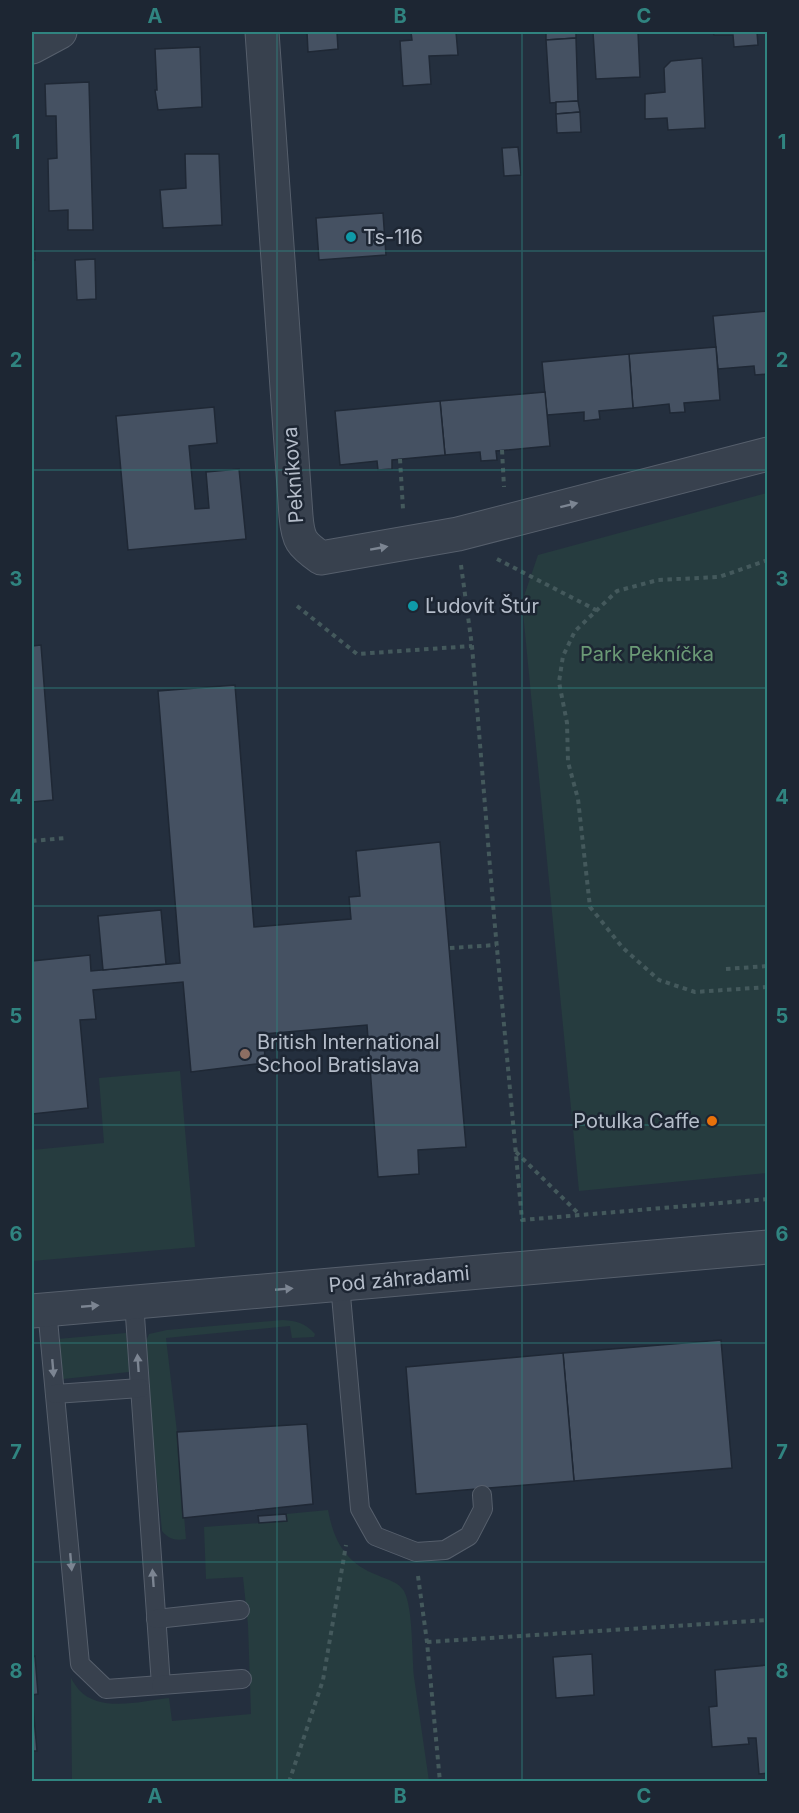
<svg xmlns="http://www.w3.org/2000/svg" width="799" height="1813" viewBox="0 0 799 1813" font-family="Inter,sans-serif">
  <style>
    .green { fill: #263c3f }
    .building { fill: #455162; stroke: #1f2835; stroke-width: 1.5 }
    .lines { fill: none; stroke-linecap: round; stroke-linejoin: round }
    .lane-casing { stroke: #565f6c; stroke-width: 20 }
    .street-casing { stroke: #565f6c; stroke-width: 35 }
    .path { stroke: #44595c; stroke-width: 4; stroke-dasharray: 4.5 4.5; stroke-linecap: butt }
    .lane { stroke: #38414e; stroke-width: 18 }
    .street { stroke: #38414e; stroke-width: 33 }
    .oneway { fill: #7c8592 }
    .grid { fill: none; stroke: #308480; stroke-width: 1.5; stroke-opacity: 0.55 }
    .culture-dot { fill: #0f9aa8; stroke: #1d2633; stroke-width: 2 }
    .education-dot { fill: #8d6e63; stroke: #1d2633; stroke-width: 2 }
    .food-dot { fill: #e8710a; stroke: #1d2633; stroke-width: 2 }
    .labels { text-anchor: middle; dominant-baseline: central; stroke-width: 5; stroke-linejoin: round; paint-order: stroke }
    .poi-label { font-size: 20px; fill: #b4bcc9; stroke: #1d2633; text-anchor: start }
    .street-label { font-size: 20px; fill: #b4bcc9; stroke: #1d2633 }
    .park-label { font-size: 20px; fill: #6b9a76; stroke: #1d2633 }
    .neatline { fill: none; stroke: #308480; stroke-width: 2 }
    .grid-label { font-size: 20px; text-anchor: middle; font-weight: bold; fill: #308480 }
  </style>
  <rect width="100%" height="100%" fill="#242f3e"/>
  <g class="green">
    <polygon points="767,493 767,1173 579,1191 522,602 538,555"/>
    <polygon points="180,1071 195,1247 32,1261 32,1150 104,1143 99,1078"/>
    <path d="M283,1320C297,1321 305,1323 315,1334L314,1337L292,1338L290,1326L166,1338L177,1432L186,1539C175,1541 169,1539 162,1531L148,1393L145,1344L149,1334L167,1330Z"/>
    <polygon points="126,1333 130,1369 129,1372 63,1379 60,1375 57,1339"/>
    <path d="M328,1510C334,1542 346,1563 377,1575C386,1579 399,1582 404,1591C413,1607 412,1657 414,1677C419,1712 424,1747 429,1781H72L71,1678C73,1682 76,1686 79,1690C101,1713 141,1701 169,1698L172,1721L251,1714L248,1625L243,1577L206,1579L204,1527L287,1521L286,1514Z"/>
  </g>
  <g class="building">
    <polygon points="307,32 337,32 338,49 308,52"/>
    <polygon points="411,32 456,32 458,55 429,56 431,84 403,86 400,41 412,40"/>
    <polygon points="546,32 576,32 576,38 546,40"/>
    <polygon points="593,32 638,32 640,77 596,79"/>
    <polygon points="713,32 757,32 758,45 734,47 733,35 714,35"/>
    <polygon points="576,38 578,101 550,103 546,40"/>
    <polygon points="200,47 202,107 158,110 155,90 157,90 155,49"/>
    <polygon points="702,58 705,128 668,130 667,118 645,119 645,94 665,92 664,68 671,61"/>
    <polygon points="89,82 93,230 68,230 68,210 49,211 48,159 57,158 56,116 46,116 45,84"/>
    <polygon points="578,101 580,112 556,114 556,102"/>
    <polygon points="580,112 581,132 557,133 556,114"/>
    <polygon points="518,147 521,175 504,176 502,148"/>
    <polygon points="185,154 219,154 222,225 163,228 160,190 186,188"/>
    <polygon points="32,173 33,173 35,260 32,260"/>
    <polygon points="383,213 386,255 319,260 316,218"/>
    <polygon points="95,259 96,299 77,300 75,260"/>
    <polygon points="768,311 768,374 755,375 754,366 718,369 713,316"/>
    <polygon points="716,347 720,400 684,403 685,412 670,413 669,404 633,408 629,354"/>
    <polygon points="629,354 633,408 599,411 600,419 584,421 584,412 547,415 542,362"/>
    <polygon points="545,392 550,446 496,451 497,460 481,461 480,452 445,455 440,401"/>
    <polygon points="440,401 445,455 392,460 392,469 378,470 377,461 340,465 335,411"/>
    <polygon points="214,407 217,443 189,446 195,509 209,508 206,472 239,469 246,539 128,550 116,416"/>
    <polygon points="41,645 53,800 32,802 32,646"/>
    <polygon points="235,685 254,927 351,919 349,897 360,896 356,851 440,842 466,1147 418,1150 419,1174 378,1177 367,1025 264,1034 265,1063 191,1072 183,982 93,990 96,1019 80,1020 88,1108 32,1114 32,961 90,955 91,971 180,963 158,691"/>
    <polygon points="161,910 166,964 103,970 98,916"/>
    <polygon points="721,1340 732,1468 574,1481 563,1353"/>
    <polygon points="563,1353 574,1481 416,1494 406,1367"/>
    <polygon points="307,1424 313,1504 183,1518 177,1432"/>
    <polygon points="286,1514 287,1521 259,1523 258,1516"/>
    <polygon points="592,1654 594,1695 556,1698 553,1657"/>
    <polygon points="35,1656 38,1694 32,1695 37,1751 32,1751 32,1657"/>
    <polygon points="768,1665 768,1773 759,1774 756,1738 748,1738 749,1744 712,1747 709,1707 717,1706 715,1670"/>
  </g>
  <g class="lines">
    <g class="lane-casing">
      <g id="lane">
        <polyline points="340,1284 360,1509 375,1536 416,1552 445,1550 469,1536 483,1509 482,1495"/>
        <polyline points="47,1309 80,1664 106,1689 161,1685 134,1302"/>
        <polyline points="55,1394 140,1388"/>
        <polyline points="156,1619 240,1610"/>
        <polyline points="161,1685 242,1679"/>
      </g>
    </g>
    <g class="street-casing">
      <g id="street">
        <path d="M262,32L296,516C298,540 301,544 321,558L458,534L768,454"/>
        <polyline points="32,47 60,32"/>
        <polyline points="32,1311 768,1247"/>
      </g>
    </g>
    <g class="path">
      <polyline points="502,450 504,487"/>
      <polyline points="400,459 403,509"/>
      <polyline points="497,559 598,611"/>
      <polyline points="768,560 719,577 658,580 617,591 575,631 563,656 559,682 567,723 568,762 578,799 590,907 623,948 659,980 695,992 768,987"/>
      <polyline points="461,565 472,646 494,916 522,1220 768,1199"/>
      <polyline points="297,606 357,654 472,646"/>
      <polyline points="32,841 65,838"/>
      <polyline points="450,948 496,945"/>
      <polyline points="726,969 768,966"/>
      <polyline points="516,1152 579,1214"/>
      <polyline points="418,1576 427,1642 440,1782"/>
      <polyline points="427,1642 768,1620"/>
      <polyline points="289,1782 323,1680 346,1545"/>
    </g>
    <use href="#lane" class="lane"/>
    <use href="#street" class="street"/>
  </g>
  <defs><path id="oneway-solid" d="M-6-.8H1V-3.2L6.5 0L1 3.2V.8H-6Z" transform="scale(1.5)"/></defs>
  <g class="oneway">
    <use href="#oneway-solid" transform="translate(569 505) rotate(-14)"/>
    <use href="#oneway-solid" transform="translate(379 548) rotate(-10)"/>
    <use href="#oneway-solid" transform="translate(284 1289) rotate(-5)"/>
    <use href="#oneway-solid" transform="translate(90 1306) rotate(-5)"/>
    <use href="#oneway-solid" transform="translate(138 1363) rotate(-94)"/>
    <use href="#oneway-solid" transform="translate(53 1368) rotate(85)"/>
    <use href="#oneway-solid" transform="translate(71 1562) rotate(85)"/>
    <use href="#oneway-solid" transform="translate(153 1578) rotate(-94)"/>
  </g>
  <path class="grid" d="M277,32V1782M522,32V1782M32,251H768M32,470H768M32,688H768M32,906H768M32,1125H768M32,1343H768M32,1562H768"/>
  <g class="culture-dot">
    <circle cx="351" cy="237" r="6"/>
    <circle cx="413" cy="606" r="6"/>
  </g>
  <circle class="education-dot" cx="245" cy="1054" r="6"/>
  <circle class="food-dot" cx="712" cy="1121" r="6"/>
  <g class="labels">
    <g class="poi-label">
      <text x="363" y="237">Ts-116</text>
      <text x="425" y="606">Ľudovít Štúr</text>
      <text x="257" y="1042">British International<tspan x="257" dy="23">School Bratislava</tspan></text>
      <text x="700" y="1121" text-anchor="end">Potulka Caffe</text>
    </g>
    <g class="street-label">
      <text transform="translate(293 475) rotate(-94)">Pekníkova</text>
      <text transform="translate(399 1279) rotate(-5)">Pod záhradami</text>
    </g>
    <g class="park-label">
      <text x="647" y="654">Park Pekníčka</text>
    </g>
  </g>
  <rect width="799" height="1813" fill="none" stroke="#1d2633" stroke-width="66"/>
  <rect x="33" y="33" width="733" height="1747" class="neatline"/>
  <g class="grid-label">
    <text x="155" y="23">A</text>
    <text x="400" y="23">B</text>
    <text x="644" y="23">C</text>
    <text x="16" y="149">1</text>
    <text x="782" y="149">1</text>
    <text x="16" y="367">2</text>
    <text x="782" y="367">2</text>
    <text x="16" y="586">3</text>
    <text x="782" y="586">3</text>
    <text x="16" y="804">4</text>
    <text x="782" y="804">4</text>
    <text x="16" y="1023">5</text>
    <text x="782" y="1023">5</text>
    <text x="16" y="1241">6</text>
    <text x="782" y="1241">6</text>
    <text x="16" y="1459">7</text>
    <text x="782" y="1459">7</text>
    <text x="16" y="1678">8</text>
    <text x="782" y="1678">8</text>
    <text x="155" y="1803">A</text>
    <text x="400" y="1803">B</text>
    <text x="644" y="1803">C</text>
  </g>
</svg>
